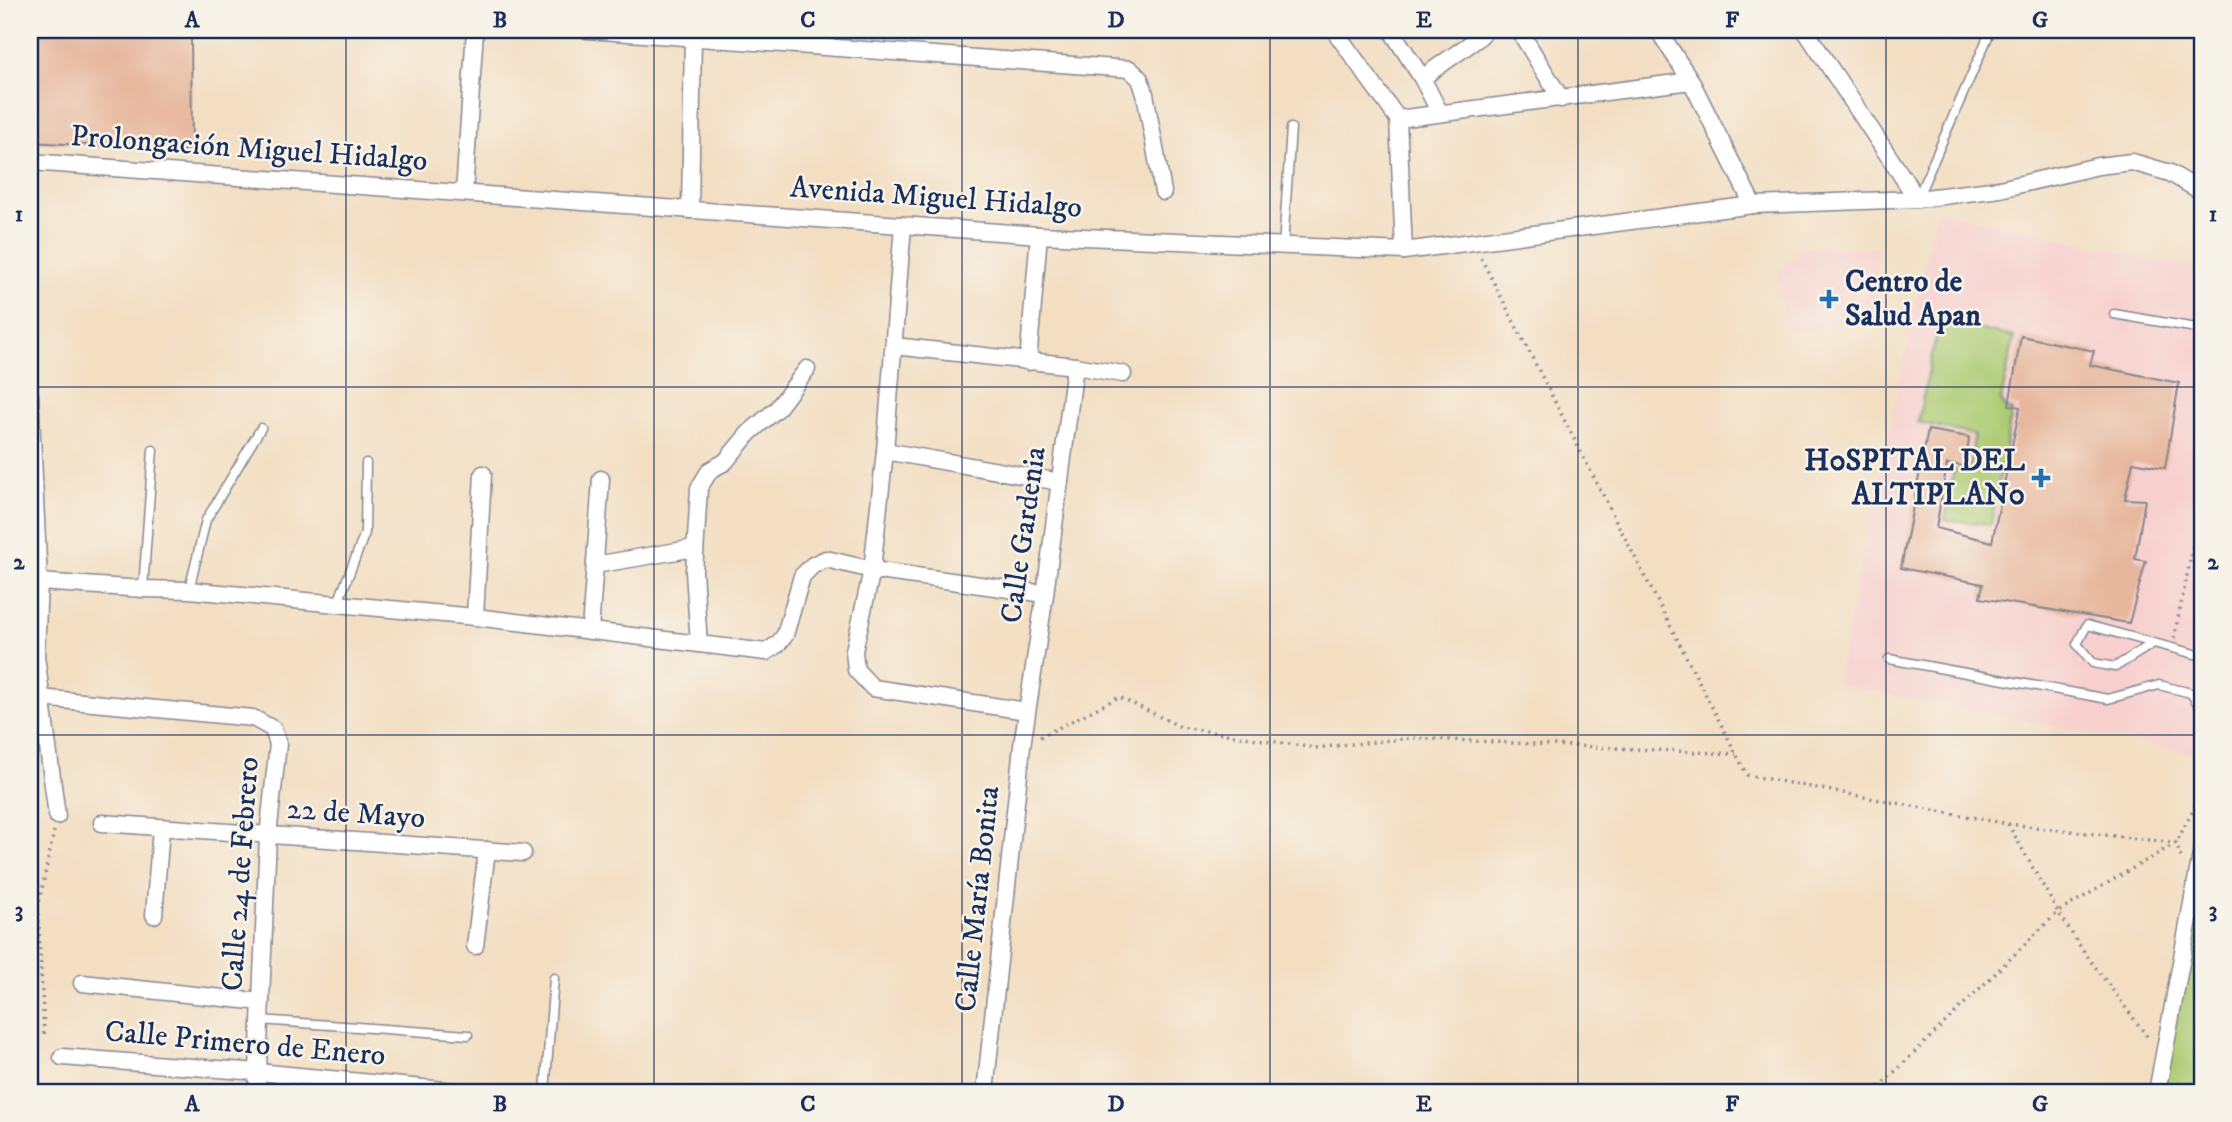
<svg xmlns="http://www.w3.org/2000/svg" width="2232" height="1122" viewBox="0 0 2232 1122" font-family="'IM FELL DW Pica',serif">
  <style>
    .built { fill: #f7d0ce }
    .green { fill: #abcb72; stroke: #637d68; stroke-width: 2 }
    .building { fill: #e7b79d }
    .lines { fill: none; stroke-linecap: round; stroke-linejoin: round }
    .service-casing { stroke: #878690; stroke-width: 11 }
    .minor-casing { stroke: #878690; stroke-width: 19 }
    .path { stroke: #878690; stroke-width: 3.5; stroke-dasharray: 2 5; stroke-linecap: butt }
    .service { stroke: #fff; stroke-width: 8 }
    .minor { stroke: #fff; stroke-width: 16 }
    .grid { fill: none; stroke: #1b2f5e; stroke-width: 2; stroke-opacity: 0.55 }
    .poi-dot { fill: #1f6fb2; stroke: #f7f3e8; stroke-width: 2.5 }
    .labels { text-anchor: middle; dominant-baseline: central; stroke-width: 5; stroke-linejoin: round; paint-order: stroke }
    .street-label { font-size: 30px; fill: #1b2f5e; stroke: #f7f3e8 }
    .poi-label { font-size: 30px; font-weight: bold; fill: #1b2f5e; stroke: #f7f3e8; text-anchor: start }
    .neatline { fill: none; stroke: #1b2f5e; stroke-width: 2.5 }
    .grid-label { font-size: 23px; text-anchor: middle; font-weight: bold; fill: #1b2f5e }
  </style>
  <rect width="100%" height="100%" fill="#f7f3e8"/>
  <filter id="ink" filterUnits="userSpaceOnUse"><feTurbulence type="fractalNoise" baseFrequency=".0143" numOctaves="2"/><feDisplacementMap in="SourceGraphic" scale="14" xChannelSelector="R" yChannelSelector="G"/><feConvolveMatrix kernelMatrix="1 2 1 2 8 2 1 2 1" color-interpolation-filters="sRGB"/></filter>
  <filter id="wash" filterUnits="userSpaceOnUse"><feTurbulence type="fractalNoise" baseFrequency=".00686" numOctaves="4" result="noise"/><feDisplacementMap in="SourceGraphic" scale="28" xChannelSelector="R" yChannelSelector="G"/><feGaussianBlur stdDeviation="1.57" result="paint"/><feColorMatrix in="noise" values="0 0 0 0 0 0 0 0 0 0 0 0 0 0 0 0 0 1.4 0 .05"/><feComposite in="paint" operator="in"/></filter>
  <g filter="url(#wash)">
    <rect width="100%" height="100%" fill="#f3dec2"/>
    <g class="built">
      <polygon points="1936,210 2202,271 2202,755 1836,684"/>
      <polygon points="1801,246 1878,248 1877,322 1786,332 1777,276"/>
    </g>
    <g class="green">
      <polygon points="1939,321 2014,337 2001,400 2005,408 2012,411 1991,524 1945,520 1954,470 1970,469 1974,435 1918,422"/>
      <polygon points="2202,876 2202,1092 2161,1092"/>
    </g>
    <g id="blocks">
      <g class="building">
        <polygon points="30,30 191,30 192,151 30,142"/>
        <polygon points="2021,336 2094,351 2090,365 2179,383 2165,468 2133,462 2125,499 2145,500 2135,559 2146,561 2129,623 1980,598 1983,584 1901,568 1928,430 1969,437 1966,466 1947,464 1936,528 1992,542 2020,407 2009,405"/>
      </g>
    </g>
  </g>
  <g filter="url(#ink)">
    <use href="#blocks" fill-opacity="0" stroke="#878690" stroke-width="2"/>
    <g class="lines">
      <g class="service-casing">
        <g id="service">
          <polyline points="1917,199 1991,30"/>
          <polyline points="1283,247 1291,128"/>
          <polyline points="2114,314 2202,329"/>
          <polyline points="143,589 153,450"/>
          <polyline points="189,590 206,520 261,428"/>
          <polyline points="337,605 365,533 366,463"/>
          <polyline points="2152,644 2115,667 2093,663 2077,644 2087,625 2202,656"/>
          <polyline points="1889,659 2108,699 2159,685 2191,693 2202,710"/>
          <polyline points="260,1020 468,1035"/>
          <polyline points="545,1092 554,978"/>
        </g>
      </g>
      <g class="minor-casing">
        <g id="minor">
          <polyline points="587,30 1130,69 1140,79 1145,94 1163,192"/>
          <polyline points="1334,30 1398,119 1404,251"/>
          <polyline points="1391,30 1422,78 1440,113"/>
          <polyline points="1519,30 1561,99"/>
          <polyline points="1658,30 1691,81 1753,205"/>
          <polyline points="1805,30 1917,199"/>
          <polyline points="1422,78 1477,39 1486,30"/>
          <polyline points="1398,119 1691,81"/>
          <polyline points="30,162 1039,235 1404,251 1753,205 1917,199 2000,189 2098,166 2132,162 2170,173 2202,192"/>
          <polyline points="464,193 475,30"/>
          <polyline points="690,210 693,37"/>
          <polyline points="903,225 885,451 872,570 854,651 856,670 873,688 1027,711"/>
          <polyline points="894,346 1075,366 1123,374"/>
          <polyline points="1028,362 1039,235"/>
          <polyline points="30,395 39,582 36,656 57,816"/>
          <polyline points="885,451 1060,482"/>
          <polyline points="595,565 695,548"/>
          <polyline points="39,582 143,589 189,590 475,617 766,652 778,644 785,635 802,576 813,565 826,559 872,570 1045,594"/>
          <polyline points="475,617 483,474"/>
          <polyline points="590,631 601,479"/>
          <polyline points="699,644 694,572 699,488 710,470 725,462 749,433 777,409 807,369"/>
          <polyline points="40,698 253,718 273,729 278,744 268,836 257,1092"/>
          <polyline points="102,823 523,853"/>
          <polyline points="154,915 161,829"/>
          <polyline points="475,946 487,850"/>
          <polyline points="82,983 261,1002"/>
          <polyline points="62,1057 258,1072 464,1092"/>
          <polyline points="985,1092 1022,746 1045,594 1075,366"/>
          <polyline points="2157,1092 2202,849"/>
        </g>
      </g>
      <g class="path">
        <polyline points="1481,258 1747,775 2008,824 2176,843 2182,861"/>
        <polyline points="2174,638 2202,503"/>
        <polyline points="1040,737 1119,697 1181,727 1315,748 1412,738 1736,754"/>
        <polyline points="2008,824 2058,912 2082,949 2149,1039"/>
        <polyline points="44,1034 38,908 54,831"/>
        <polyline points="1874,1092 2058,912 2176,843 2202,793"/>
      </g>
      <use href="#service" class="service"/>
      <use href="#minor" class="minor"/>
    </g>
  </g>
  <path class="grid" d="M346,30V1092M654,30V1092M962,30V1092M1270,30V1092M1578,30V1092M1886,30V1092M30,387H2202M30,735H2202"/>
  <g class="poi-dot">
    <path d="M1825.5 288.5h7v7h7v7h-7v7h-7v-7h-7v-7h7z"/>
    <path d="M2037.5 467.5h7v7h7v7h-7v7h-7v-7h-7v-7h7z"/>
  </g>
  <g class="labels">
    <g class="street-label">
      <text transform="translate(249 149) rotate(4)">Prolongación Miguel Hidalgo</text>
      <text transform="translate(936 198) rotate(4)">Avenida Miguel Hidalgo</text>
      <text transform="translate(1024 535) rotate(-82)">Calle Gardenia</text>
      <text transform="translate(356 814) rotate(4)">22 de Mayo</text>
      <text transform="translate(241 874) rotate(-86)">Calle 24 de Febrero</text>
      <text transform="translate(978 899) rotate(-84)">Calle María Bonita</text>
      <text transform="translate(245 1044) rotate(5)">Calle Primero de Enero</text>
    </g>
    <g class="poi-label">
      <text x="1845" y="282">Centro de<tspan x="1845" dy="34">Salud Apan</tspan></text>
      <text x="2025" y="461" text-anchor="end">H0SPITAL DEL<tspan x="2025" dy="34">ALTIPLAN0</tspan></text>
    </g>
  </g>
  <rect width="2232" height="1122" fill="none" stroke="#f7f3e8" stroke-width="77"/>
  <rect x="38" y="38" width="2156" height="1046" class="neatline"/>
  <g class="grid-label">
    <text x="192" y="27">A</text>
    <text x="500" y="27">B</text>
    <text x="808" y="27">C</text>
    <text x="1116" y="27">D</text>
    <text x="1424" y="27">E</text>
    <text x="1732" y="27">F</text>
    <text x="2040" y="27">G</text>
    <text x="19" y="221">1</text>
    <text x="2213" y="221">1</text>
    <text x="19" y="569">2</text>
    <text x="2213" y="569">2</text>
    <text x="19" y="917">3</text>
    <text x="2213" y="917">3</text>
    <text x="192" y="1111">A</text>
    <text x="500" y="1111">B</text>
    <text x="808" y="1111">C</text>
    <text x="1116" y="1111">D</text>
    <text x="1424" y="1111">E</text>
    <text x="1732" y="1111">F</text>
    <text x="2040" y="1111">G</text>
  </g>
</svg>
